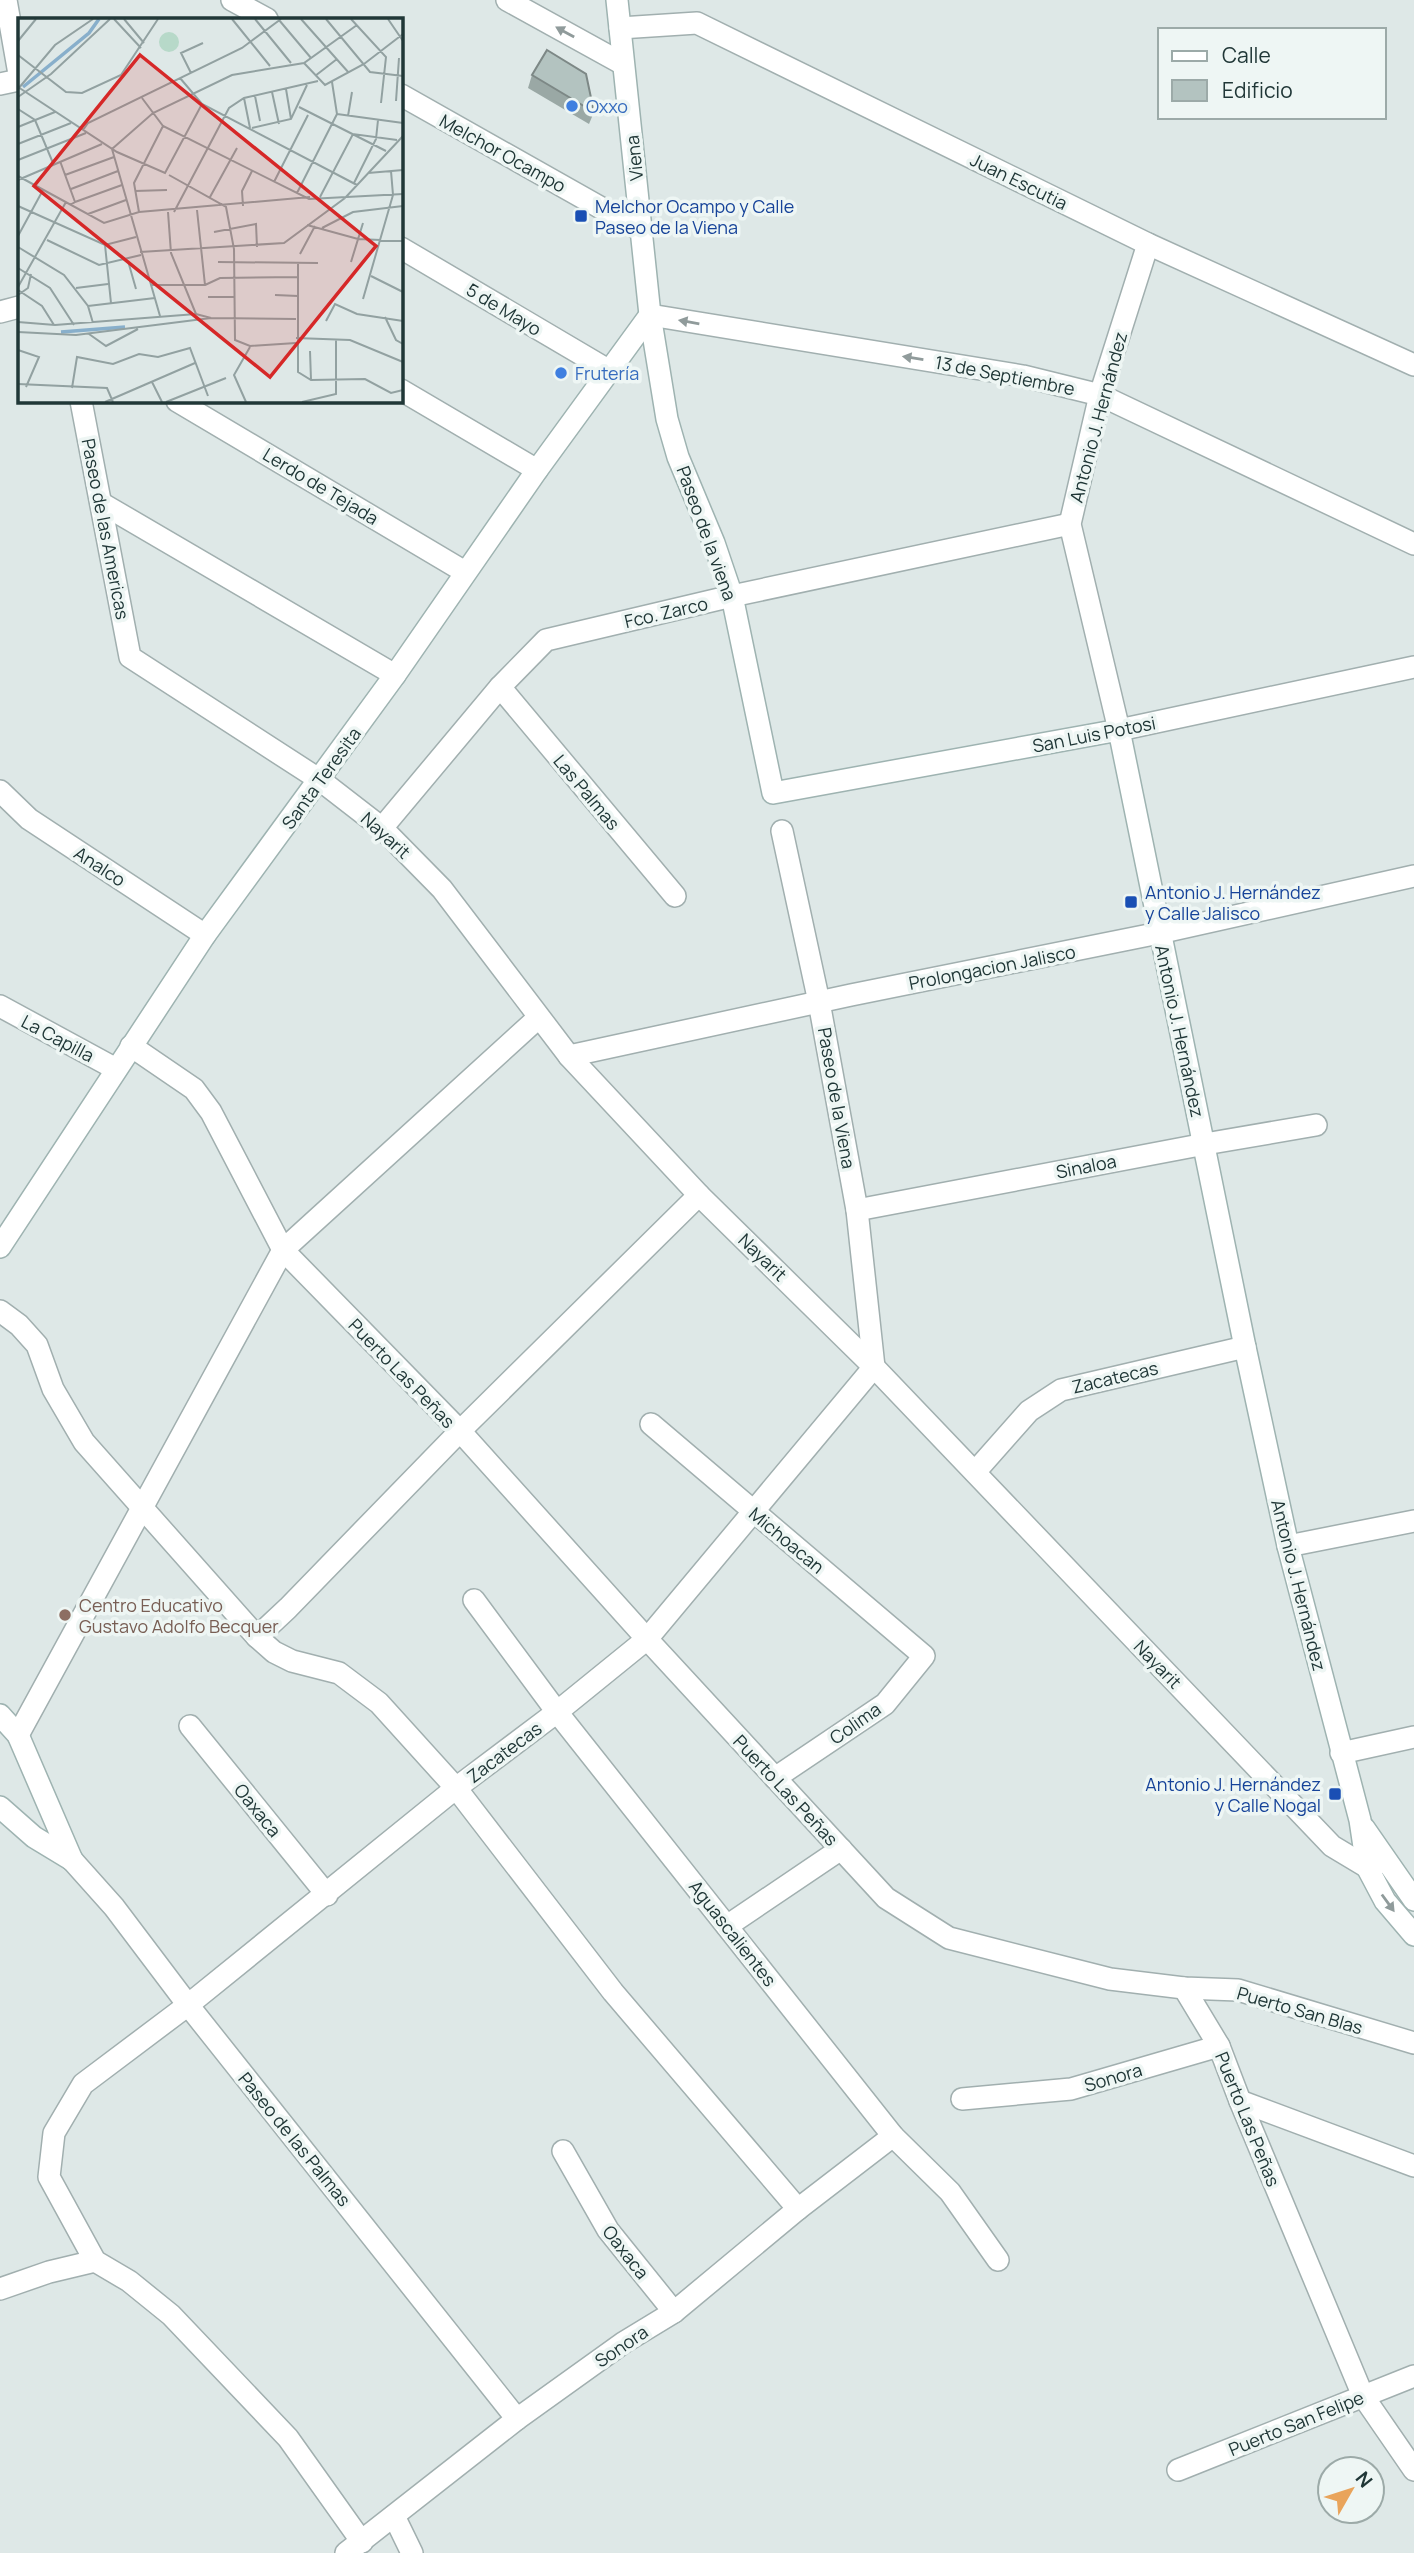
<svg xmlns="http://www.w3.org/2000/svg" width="1414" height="2553" viewBox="0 0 1414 2553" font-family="Manrope,sans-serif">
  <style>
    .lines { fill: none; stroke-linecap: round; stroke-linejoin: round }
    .street-casing { stroke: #a1afaf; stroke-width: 24 }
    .secondary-casing { stroke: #9eb3b1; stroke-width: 24 }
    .street { stroke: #fff; stroke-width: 21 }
    .secondary { stroke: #fff; stroke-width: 21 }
    .wall { fill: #9aa8a5 }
    .building { fill: #b3c3c0; stroke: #7d8886; stroke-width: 2 }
    .oneway { fill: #909b9b }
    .shop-dot { fill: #3f7fe0; stroke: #eef6f4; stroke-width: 2.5 }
    .transit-dot { fill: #1a4fb4; stroke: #eef6f4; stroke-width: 2.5 }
    .education-dot { fill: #8d6e63; stroke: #eef6f4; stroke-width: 2.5 }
    .labels { text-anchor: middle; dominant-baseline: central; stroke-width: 7; stroke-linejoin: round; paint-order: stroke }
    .shop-label { font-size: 18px; fill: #366cbe; stroke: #eef6f4; text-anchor: start }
    .street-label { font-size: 18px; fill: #203737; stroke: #eef6f4 }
    .transit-label { font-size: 18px; fill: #164399; stroke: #eef6f4; text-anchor: start }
    .education-label { font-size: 18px; fill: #785e54; stroke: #eef6f4; text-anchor: start }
    .inset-river { fill: none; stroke: #88afcb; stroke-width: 3.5 }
    .inset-road { fill: none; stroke: #92a1a1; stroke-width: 2 }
    .view { fill: #d62828; fill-opacity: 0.15; stroke: #d62828; stroke-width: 3.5 }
    .inset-edge { fill: none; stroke: #203737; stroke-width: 3.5 }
  </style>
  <rect width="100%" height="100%" fill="#dee8e7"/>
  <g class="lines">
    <g class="street-casing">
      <g id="street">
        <polyline points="6,0 19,74"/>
        <polyline points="232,0 267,19"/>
        <polyline points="507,0 623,64"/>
        <polyline points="620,28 697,23 1148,244 1414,365"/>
        <polyline points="0,84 19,80"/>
        <polyline points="401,95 642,231"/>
        <polyline points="1148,244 1100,395 1070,524 1119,730 1414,667"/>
        <polyline points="401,248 608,370"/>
        <polyline points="0,312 19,307"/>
        <polyline points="650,315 1023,376 1100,395 1414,544"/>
        <polyline points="401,390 537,470"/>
        <polyline points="81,401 130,657 320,780 382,828 442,889 569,1056 699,1195 874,1367 1332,1846 1367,1867 1381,1862"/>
        <polyline points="177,401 465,572"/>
        <polyline points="101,503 395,675"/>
        <polyline points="500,687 675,896"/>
        <polyline points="0,791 29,819 205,935"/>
        <polyline points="382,828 500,687 546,640 732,596 1070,524"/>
        <polyline points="0,1006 116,1069"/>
        <polyline points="131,1046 194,1089 211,1112 283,1250 460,1431 647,1639 886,1898 949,1938 1110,1979 1184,1988 1238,1990 1414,2043"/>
        <polyline points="569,1056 851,995 1159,933 1414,876"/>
        <polyline points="857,1210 1205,1144 1316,1125"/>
        <polyline points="0,1311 19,1325 37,1345 53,1389 84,1442 257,1637 288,1608 460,1431 699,1195"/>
        <polyline points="651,1424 924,1656 885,1704 775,1778"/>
        <polyline points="975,1472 1029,1411 1061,1390 1245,1347"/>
        <polyline points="1288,1546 1414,1521"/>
        <polyline points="474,1600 557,1712 893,2136 950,2192 998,2260"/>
        <polyline points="257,1637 274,1652 292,1661 339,1673 379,1703 456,1788 613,1992 798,2209"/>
        <polyline points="190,1726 327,1895"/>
        <polyline points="18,1735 283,1250 538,1018"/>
        <polyline points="1341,1753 1414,1737"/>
        <polyline points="72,1860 114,1907 188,2005 517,2419"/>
        <polyline points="727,1926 841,1849"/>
        <polyline points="1184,1988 1219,2046 1240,2101 1363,2396 1414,2470"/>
        <polyline points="962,2099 1071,2089 1219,2046"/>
        <polyline points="1240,2101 1414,2166"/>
        <polyline points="563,2151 608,2230 674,2312"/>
        <polyline points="0,2289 49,2272 95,2261"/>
        <polyline points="1178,2470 1414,2376"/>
        <polyline points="394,2516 412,2553"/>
        <polyline points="362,2542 288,2438 171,2315 129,2281 95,2261 49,2177 54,2133 83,2084 188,2005 456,1788 557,1712 647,1639 874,1367 857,1210 819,1002 782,831"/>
        <polyline points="346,2553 517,2419 623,2343 674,2312 798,2209 893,2136"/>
      </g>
    </g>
    <g class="secondary-casing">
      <g id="secondary">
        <polyline points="617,0 650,315 667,419 678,457 714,543 732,596 773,793 1119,730 1245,1347 1288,1546 1360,1820 1367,1867 1385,1901 1414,1935"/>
        <polyline points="0,1247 205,935 395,675 537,470 650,315"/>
        <polyline points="0,1715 18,1735 72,1860"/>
        <polyline points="0,1807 34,1837 72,1860"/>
        <polyline points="1364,1828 1414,1900"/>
      </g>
    </g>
    <use href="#street" class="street"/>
    <use href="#secondary" class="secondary"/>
  </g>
  <polygon class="wall" points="532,75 594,112 589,124 528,88"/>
  <polygon class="building" points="547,50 586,74 594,112 532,75"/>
  <defs><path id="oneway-solid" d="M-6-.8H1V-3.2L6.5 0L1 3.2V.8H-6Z" transform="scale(1.75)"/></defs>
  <g class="oneway">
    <use href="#oneway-solid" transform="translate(565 32) rotate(-151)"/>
    <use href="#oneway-solid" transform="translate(689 322) rotate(-170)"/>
    <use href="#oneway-solid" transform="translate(913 358) rotate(-171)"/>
    <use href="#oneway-solid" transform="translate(1388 1903) rotate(54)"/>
  </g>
  <g class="shop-dot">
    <circle cx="572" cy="106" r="7"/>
    <circle cx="561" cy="373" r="7"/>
  </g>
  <g class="transit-dot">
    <rect x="574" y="209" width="14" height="14" rx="3.5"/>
    <rect x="1124" y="895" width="14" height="14" rx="3.5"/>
    <rect x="1328" y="1787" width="14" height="14" rx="3.5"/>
  </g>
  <circle class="education-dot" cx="65" cy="1615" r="7"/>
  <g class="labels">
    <g class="shop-label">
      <text x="586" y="106">Oxxo</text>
      <text x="575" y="373">Frutería</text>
    </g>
    <g class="street-label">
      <text transform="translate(503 153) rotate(29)">Melchor Ocampo</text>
      <text transform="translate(634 158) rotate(-96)">Viena</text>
      <text transform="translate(1019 181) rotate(26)">Juan Escutia</text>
      <text transform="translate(504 309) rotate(31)">5 de Mayo</text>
      <text transform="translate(1005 375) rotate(11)">13 de Septiembre</text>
      <text transform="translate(1098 417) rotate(-75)">Antonio J. Hernández</text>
      <text transform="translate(321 486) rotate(31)">Lerdo de Tejada</text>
      <text transform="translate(106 529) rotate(79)">Paseo de las Americas</text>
      <text transform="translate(707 533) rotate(70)">Paseo de la viena</text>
      <text transform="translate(666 612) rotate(-13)">Fco. Zarco</text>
      <text transform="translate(1094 734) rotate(-11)">San Luis Potosi</text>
      <text transform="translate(321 778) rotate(-54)">Santa Teresita</text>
      <text transform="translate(587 792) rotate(50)">Las Palmas</text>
      <text transform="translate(386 835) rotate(42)">Nayarit</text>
      <text transform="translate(100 866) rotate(33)">Analco</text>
      <text transform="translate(992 967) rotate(-11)">Prolongacion Jalisco</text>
      <text transform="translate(1180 1031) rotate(78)">Antonio J. Hernández</text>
      <text transform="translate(58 1038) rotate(28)">La Capilla</text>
      <text transform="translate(837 1098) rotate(80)">Paseo de la Viena</text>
      <text transform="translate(1086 1166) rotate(-11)">Sinaloa</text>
      <text transform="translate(763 1257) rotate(44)">Nayarit</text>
      <text transform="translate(402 1373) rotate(46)">Puerto Las Peñas</text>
      <text transform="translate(1115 1377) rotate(-13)">Zacatecas</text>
      <text transform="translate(787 1540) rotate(40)">Michoacan</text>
      <text transform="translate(1299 1585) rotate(76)">Antonio J. Hernández</text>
      <text transform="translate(1158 1664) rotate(46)">Nayarit</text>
      <text transform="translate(855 1723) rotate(-35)">Colima</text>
      <text transform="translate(504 1752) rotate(-37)">Zacatecas</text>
      <text transform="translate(786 1790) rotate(47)">Puerto Las Peñas</text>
      <text transform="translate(258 1810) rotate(51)">Oaxaca</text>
      <text transform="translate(733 1933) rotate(52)">Aguascalientes</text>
      <text transform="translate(1300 2010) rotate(16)">Puerto San Blas</text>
      <text transform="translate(1113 2077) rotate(-16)">Sonora</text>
      <text transform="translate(1248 2119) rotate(68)">Puerto Las Peñas</text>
      <text transform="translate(295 2139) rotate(51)">Paseo de las Palmas</text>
      <text transform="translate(626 2252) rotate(52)">Oaxaca</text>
      <text transform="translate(621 2346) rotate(-34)">Sonora</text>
      <text transform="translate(1296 2423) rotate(-22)">Puerto San Felipe</text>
    </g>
    <g class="transit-label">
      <text x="595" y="206">Melchor Ocampo y Calle<tspan x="595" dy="21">Paseo de la Viena</tspan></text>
      <text x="1145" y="892">Antonio J. Hernández<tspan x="1145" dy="21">y Calle Jalisco</tspan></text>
      <text x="1321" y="1784" text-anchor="end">Antonio J. Hernández<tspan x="1321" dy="21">y Calle Nogal</tspan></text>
    </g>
    <g class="education-label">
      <text x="79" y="1605">Centro Educativo<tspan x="79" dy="21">Gustavo Adolfo Becquer</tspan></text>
    </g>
  </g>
  <g transform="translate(18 18)">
    <rect width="385" height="385" fill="#dee8e7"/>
    <path d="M141 24a10 10 0 1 1 20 0a10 10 0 1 1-20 0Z" fill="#b7d9c9"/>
    <path class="inset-river" d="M5,69L71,15L81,1M43,314L107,309"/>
    <path class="inset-road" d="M96,1L123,30M106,1L126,25M214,1L252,48M237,1L273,45M283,1L331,55M308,1L352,54L385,58M333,1L368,39L363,85M370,1L385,23M261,2L293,40M0,23L18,1M0,37L48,74L64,75L103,57L140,1M286,45L307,67L346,46L385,16M173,55L163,35L185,25M297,58L319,41M162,60L184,86L339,167M0,69L99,134L147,155L184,86M0,71L37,27L75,1M268,71L273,101M254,74L261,106M237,78L242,103M0,79L33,56L92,1M124,80L145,108L291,181L385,176M226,80L232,110M378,83L381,40M281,89L368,133M0,91L17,102L35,145M319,96L385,105M330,98L334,74M0,109L37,94M234,110L273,101L289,67M65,112L70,105L224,30L263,1M0,126L53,105M94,131L135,95L214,57L286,45L339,7M94,131L142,298M0,142L68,115M42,143L57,184L52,187M350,155L385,152M47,157L96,139M151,157L208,189L216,231L217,322L232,328L278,325M0,158L86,205L121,194L292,179M0,162L84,126M256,164L290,97M336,165L358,121L360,102M53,171L100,153M117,173L149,172M279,175L319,96L314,64M192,179L219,130M302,179L335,116L379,122M57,184L104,167M0,188L87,227L118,219M225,188L224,173L234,153M121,194L116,165L145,108M150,194L153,235L178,296M156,194L211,90L226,80L300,63M70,196L108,182M289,207L340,221L385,223M304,210L335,194L385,188M196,214L238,206L239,229M0,218L25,172M29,222L81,247L123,237M87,227L93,285M0,229L46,257L70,288L75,305M122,234L266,225L327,180L385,118M282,236L297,208M110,243L118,271M200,244L300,245M333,244L345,205M280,245V354L293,362L347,361L373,375L385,372M0,250L32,270L56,307M385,250V219M353,258L385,274M133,267H187L179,192M187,267L202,260L280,259M0,269L48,184M58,270L90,266M0,272L24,288L36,307M0,277L10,270L13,256M257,277L280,278M190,279H216M345,281L375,177L373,153M70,288L137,280M367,299L378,322L385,326M308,303L317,286L339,296L385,303M0,304L37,307L178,296L193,300M0,314L58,317L193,300L278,301M71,316L88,328L120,311M278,320L332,322L385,344M0,332L21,339L8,369M292,333L293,362M134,364L144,384M0,366L89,370L95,384M54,370L59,339L95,346L121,336L140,339L172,330L190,378M87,384L177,345M148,384L208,360M228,384L216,357L232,329M284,384L318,376V321"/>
    <path class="view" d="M122,37L358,228L252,359L16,168Z"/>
    <rect width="385" height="385" class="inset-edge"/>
  </g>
  <rect x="1158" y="28" width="228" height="91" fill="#eef6f4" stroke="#9caaa8" stroke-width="2"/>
  <rect x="1172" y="51" width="35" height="10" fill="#ffffff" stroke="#9caaa8" stroke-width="2"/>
  <text x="1222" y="63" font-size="21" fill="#203737">Calle</text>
  <rect x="1172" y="80" width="35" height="21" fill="#b3c3c0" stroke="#9caaa8" stroke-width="2"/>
  <text x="1222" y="98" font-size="21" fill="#203737">Edificio</text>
  <g transform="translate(1351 2490) rotate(51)"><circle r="33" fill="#eef6f4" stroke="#9caaa8" stroke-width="2"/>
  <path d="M0-5L12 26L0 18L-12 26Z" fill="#e9a45b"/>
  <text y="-10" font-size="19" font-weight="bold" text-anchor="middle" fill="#203737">N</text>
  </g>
</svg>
